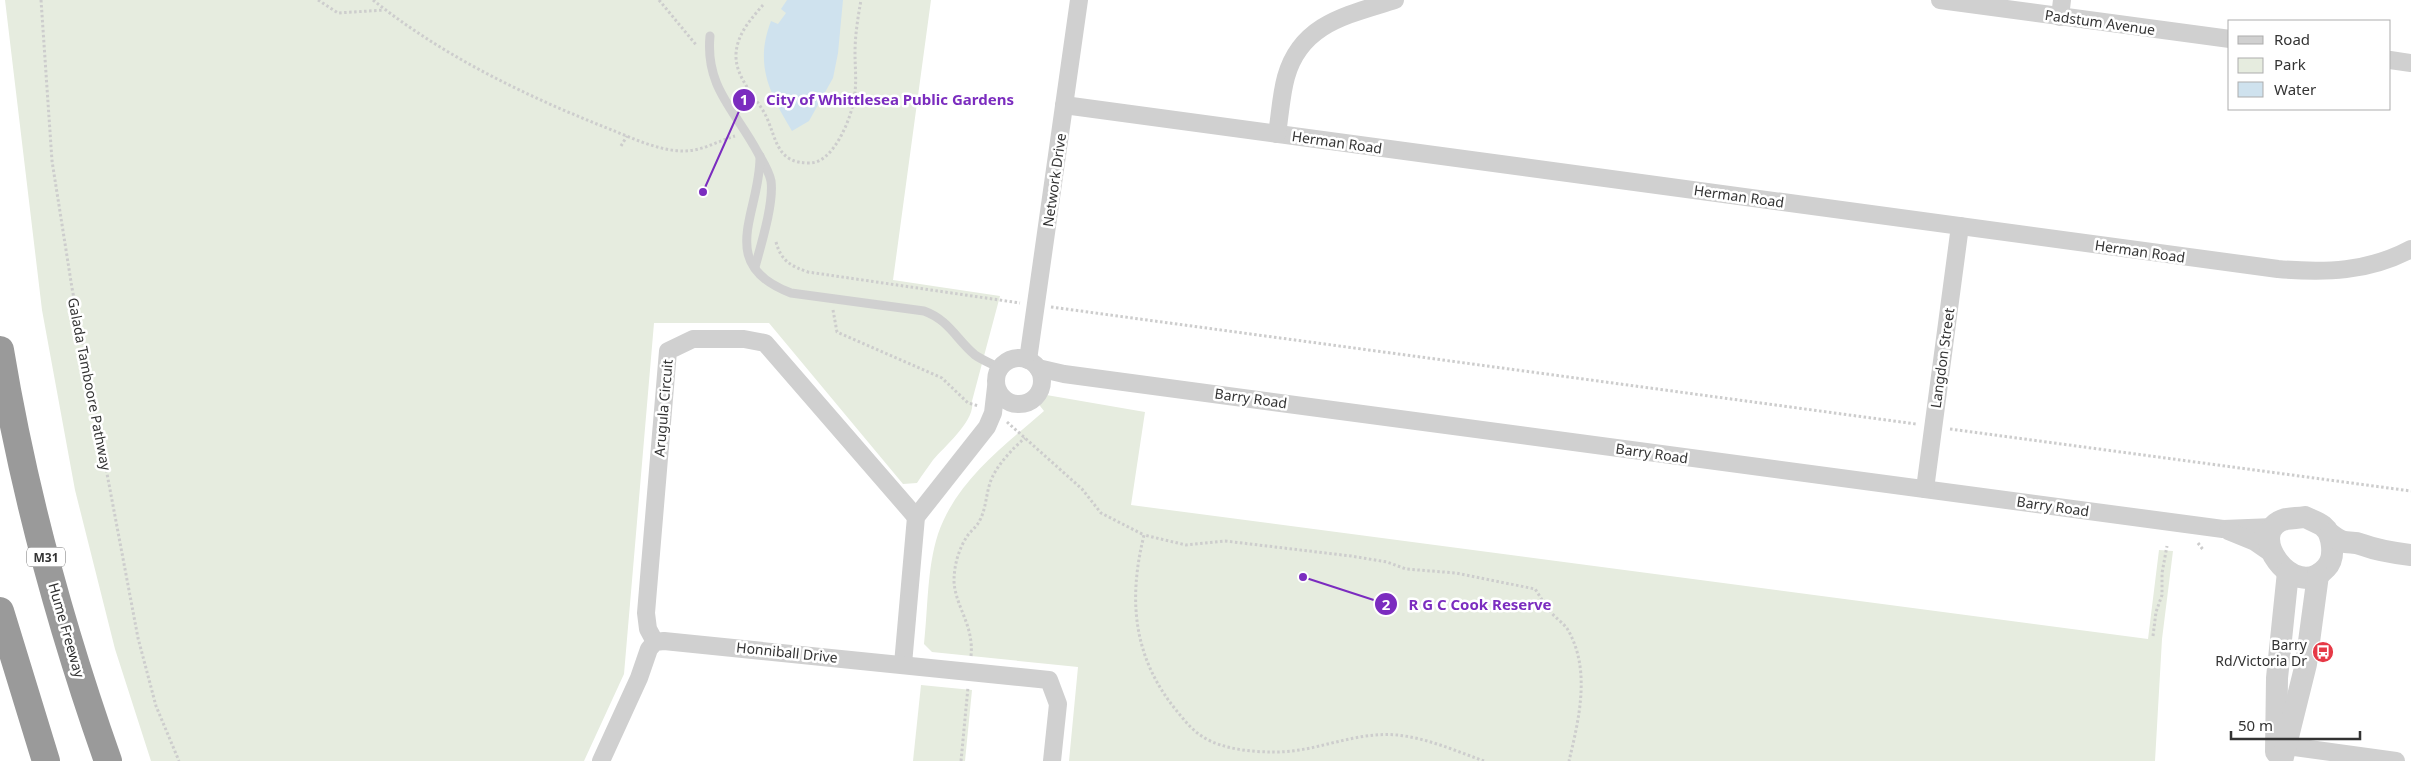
<svg xmlns="http://www.w3.org/2000/svg" width="2411" height="761" viewBox="0 0 2411 761" font-family="'Noto Sans',sans-serif">
  <style>
    .green { fill: #e6ecdf }
    .water { fill: #cfe2ee }
    .lines { fill: none; stroke-linecap: round; stroke-linejoin: round }
    .path { stroke: #cdcdcd; stroke-width: 3; stroke-dasharray: 2.5 2.5; stroke-linecap: butt }
    .service { stroke: #d0d0d0; stroke-width: 9 }
    .minor { stroke: #d0d0d0; stroke-width: 18 }
    .tertiary { stroke: #d0d0d0; stroke-width: 22 }
    .motorway { stroke: #9a9a9a; stroke-width: 28 }
    .labels { text-anchor: middle; dominant-baseline: central; stroke-width: 5; stroke-linejoin: round; paint-order: stroke }
    .shield { fill: #fff; stroke: #707070; stroke-width: 1 }
    .shield-label { font-size: 12px; font-weight: bold; fill: #333 }
    .street-label { font-size: 14px; fill: #333; stroke: #fff }
    .poi-label { font-size: 14px; fill: #333; stroke: #fff; text-anchor: end }
    .leader { fill: none; stroke: #7b2cbf; stroke-width: 2 }
    .callout-dot { fill: #7b2cbf; stroke: #fff; stroke-width: 2 }
    .mark-label { font-size: 15px; text-anchor: middle; font-weight: bold; fill: #fff }
    .callout-label { font-size: 15px; text-anchor: middle; font-weight: bold; fill: #7b2cbf; stroke: #fff; stroke-width: 5; stroke-linejoin: round; paint-order: stroke }
  </style>
  <rect width="100%" height="100%" fill="#fff"/>
  <g class="green">
    <path d="M5,0H931L893,280L1000,296L972,401C976,420 945,446 933,460C928,467 922,475 917,483L903,484L769,323H654L624,674L584,761H151L115,649L75,490L42,310Z"/>
    <path d="M1029,392L1145,412L1131,505L2148,639L2159,550L2173,551L2162,639L2155,761H1069L1078,667L932,652L924,644C928,608 927,568 938,534C956,481 1004,446 1044,411Z"/>
    <polygon points="921,685 972,690 965,761 913,761"/>
  </g>
  <path class="water" d="M787,0H843L838,53L833,78L809,121L792,131C770,94 754,65 771,21L778,24L786,13L781,9Z"/>
  <g class="lines">
    <g class="path">
      <polyline points="41,0 52,161 72,288 138,638 156,706 179,761"/>
      <polyline points="318,0 338,13 384,10"/>
      <path d="M373,0C444,57 528,97 612,130C634,139 660,151 684,151C702,151 718,141 735,136"/>
      <polyline points="659,0 697,46"/>
      <path d="M763,5C751,19 737,34 736,54C735,79 757,97 767,118C777,142 778,163 809,163C833,164 851,119 854,99C857,83 855,68 855,53C855,35 858,17 861,0"/>
      <polyline points="621,146 627,136"/>
      <path d="M776,242C781,261 791,266 808,272L1020,303"/>
      <polyline points="1051,307 1916,424"/>
      <polyline points="833,310 837,332 942,378 968,403 979,406"/>
      <polyline points="1007,422 1082,489 1101,513 1144,535"/>
      <polyline points="1950,429 2411,491"/>
      <polyline points="2198,543 2204,551"/>
      <polyline points="2153,636 2156,612 2162,595 2162,573 2167,546"/>
      <path d="M971,656C974,625 956,608 954,582C954,566 958,551 966,538C970,531 977,527 980,520C986,508 986,495 990,483C995,467 1013,448 1025,438"/>
      <polyline points="961,761 968,687"/>
      <path d="M1484,761C1456,751 1427,738 1397,735C1354,731 1315,753 1273,752C1251,752 1222,749 1203,737C1192,730 1184,720 1176,710C1133,657 1128,600 1144,535L1186,545L1225,541L1351,556L1387,562L1406,569L1456,573L1535,589C1540,596 1544,604 1550,611C1555,618 1564,623 1568,630C1591,670 1579,719 1569,761"/>
    </g>
    <g class="service">
      <path d="M710,36C705,88 736,111 758,153C763,162 769,171 771,181C774,203 761,245 755,267"/>
      <path d="M760,156C761,212 714,264 791,293L924,311C949,320 956,339 975,355C982,360 992,364 1000,368"/>
    </g>
    <g class="minor">
      <polyline points="1940,0 2230,39"/>
      <polyline points="2060,17 2062,0"/>
      <polyline points="2390,60 2411,63"/>
      <path d="M1064,105L2278,269C2325,273 2368,272 2411,249"/>
      <path d="M1277,134C1280,115 1281,95 1286,77C1301,23 1348,15 1395,0"/>
      <circle cx="1019" cy="381" r="23"/>
      <polyline points="1028,360 1079,0"/>
      <polyline points="1038,368 1064,374 2223,529 2274,527"/>
      <polyline points="1925,489 1960,226"/>
      <polyline points="2228,531 2255,542 2271,553"/>
      <polyline points="655,642 648,629 646,613 668,351 693,339 744,339 765,343 916,517"/>
      <polyline points="903,664 916,517 987,427 993,413 996,387"/>
      <polyline points="2287,746 2396,761"/>
      <polyline points="601,761 639,678 649,649 655,642 664,641 1049,680 1058,704 1052,761"/>
    </g>
    <g class="tertiary">
      <path d="M2305,517C2311,520 2318,522 2323,526C2333,534 2336,558 2326,568C2294,604 2242,530 2286,519C2292,518 2299,518 2305,517Z"/>
      <path d="M2330,534C2348,548 2348,539 2363,545C2379,551 2394,553 2411,555"/>
      <polyline points="2276,752 2277,678 2288,572"/>
      <polyline points="2282,761 2306,664 2318,575"/>
    </g>
    <g class="motorway">
      <path d="M0,350C23,489 61,628 108,761"/>
      <polyline points="0,611 46,761"/>
    </g>
  </g>
  <defs>
    <g id="bus-disc" transform="scale(1.125)"><circle r="9.5" fill="#e63946" stroke="#fff"/><path d="M-5-6H5V4H4V6H2V4H-2V6H-4V4H-5ZM-3.5-4V0h7V-4ZM-3.5 1.2v1.5H-2V1.2ZM2 1.2v1.5H3.5V1.2Z" fill="#fff"/></g>
  </defs>
  <g fill-rule="evenodd">
    <use href="#bus-disc" x="2323" y="652"/>
  </g>
  <g class="labels">
    <rect class="shield" x="27" y="547.5" width="38" height="19" rx="4"/>
    <g class="shield-label">
      <text x="46" y="557">M31</text>
    </g>
    <g class="street-label">
      <text transform="translate(2100 22) rotate(8)">Padstum Avenue</text>
      <text transform="translate(1337 142) rotate(8)">Herman Road</text>
      <text transform="translate(1054 180) rotate(-82)">Network Drive</text>
      <text transform="translate(1739 196) rotate(8)">Herman Road</text>
      <text transform="translate(2140 251) rotate(8)">Herman Road</text>
      <text transform="translate(1942 358) rotate(-82)">Langdon Street</text>
      <text transform="translate(90 384) rotate(79)">Galada Tamboore Pathway</text>
      <text transform="translate(1251 398) rotate(8)">Barry Road</text>
      <text transform="translate(663 408) rotate(-85)">Arugula Circuit</text>
      <text transform="translate(1652 453) rotate(8)">Barry Road</text>
      <text transform="translate(2053 506) rotate(8)">Barry Road</text>
      <text transform="translate(67 630) rotate(74)">Hume Freeway</text>
      <text transform="translate(787 652) rotate(6)">Honniball Drive</text>
    </g>
    <g class="poi-label">
      <text x="2307" y="644">Barry<tspan x="2307" dy="16">Rd/Victoria Dr</tspan></text>
    </g>
  </g>
  <path class="leader" d="M703 192L744 100M1303 577L1386 604"/>
  <g class="callout-dot">
    <circle cx="703" cy="192" r="5"/>
    <circle cx="1303" cy="577" r="5"/>
    <circle cx="744" cy="100" r="12"/>
    <circle cx="1386" cy="604" r="12"/>
  </g>
  <g class="mark-label">
    <text x="744" y="105">1</text>
    <text x="1386" y="610">2</text>
  </g>
  <g class="callout-label">
    <text x="890" y="105">City of Whittlesea Public Gardens</text>
    <text x="1480" y="610">R G C Cook Reserve</text>
  </g>
  <rect x="2228" y="20" width="162" height="90" fill="#ffffff" stroke="#adadad"/>
  <rect x="2238" y="36" width="25" height="8" fill="#d0d0d0" stroke="#adadad"/>
  <text x="2274" y="45" font-size="15" fill="#333333">Road</text>
  <rect x="2238" y="58" width="25" height="15" fill="#e6ecdf" stroke="#adadad"/>
  <text x="2274" y="70" font-size="15" fill="#333333">Park</text>
  <rect x="2238" y="82" width="25" height="15" fill="#cfe2ee" stroke="#adadad"/>
  <text x="2274" y="95" font-size="15" fill="#333333">Water</text>
  <path d="M2231 731v8h129v-8" fill="none" stroke="#333333" stroke-width="2.5"/>
  <text x="2238" y="731" font-size="15" fill="#333333" stroke="#ffffff" stroke-width="4" paint-order="stroke">50 m</text>
</svg>
